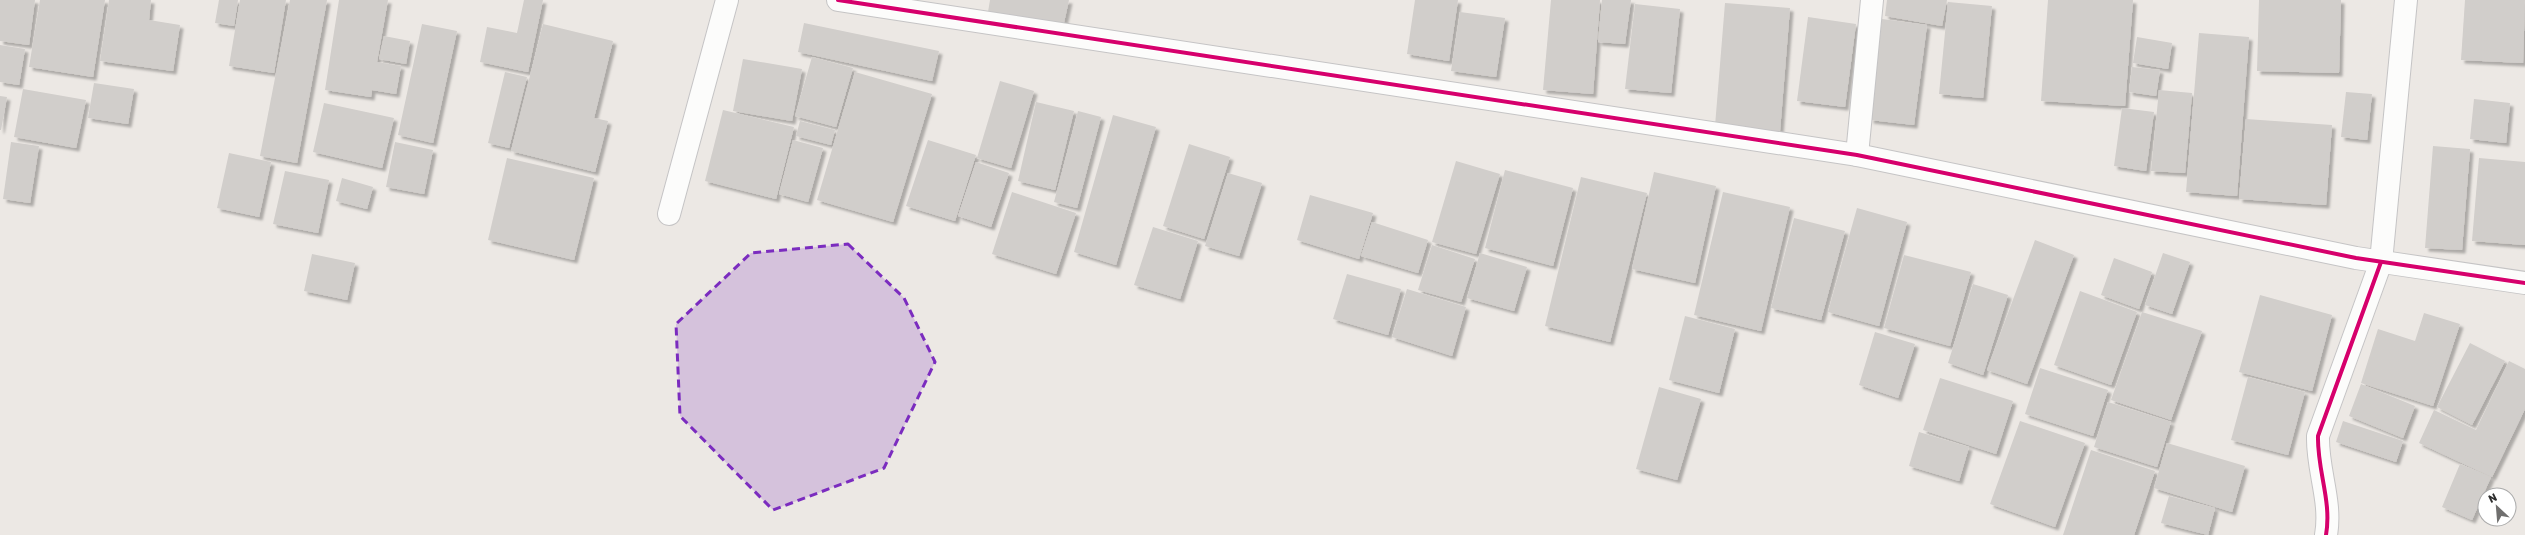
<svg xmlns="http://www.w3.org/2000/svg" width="2525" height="535" viewBox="0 0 2525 535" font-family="Rubik,sans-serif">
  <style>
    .building { fill: #d1cecb; filter: url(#shadow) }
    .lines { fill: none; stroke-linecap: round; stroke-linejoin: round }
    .lane-casing { stroke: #c5c4c5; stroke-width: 24 }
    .street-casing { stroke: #c5c4c5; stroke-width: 24 }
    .lane { stroke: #fcfcfb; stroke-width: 22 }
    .street { stroke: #fcfcfb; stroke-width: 22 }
    .cycleway-casing { stroke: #fff; stroke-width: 6 }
    .cycleway { stroke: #d6006c; stroke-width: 4 }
    .marked { fill: #7b2cbf; fill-opacity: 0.2; stroke: #7b2cbf; stroke-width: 3; stroke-dasharray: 8 5; stroke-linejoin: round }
  </style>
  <defs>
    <filter id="shadow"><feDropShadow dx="3.5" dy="3.5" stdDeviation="1" flood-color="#0004"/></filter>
  </defs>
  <rect width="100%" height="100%" fill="#ece8e4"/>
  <g class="building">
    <polygon points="0,0 35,0 29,45 0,41"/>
    <polygon points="40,0 105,0 93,77 29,67"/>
    <polygon points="109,0 151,0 149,20 180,25 173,71 100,61"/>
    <polygon points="219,0 238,0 234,26 215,23"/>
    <polygon points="240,0 286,0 274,73 229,66"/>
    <polygon points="290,0 327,0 297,163 260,156"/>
    <polygon points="339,0 388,0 377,62 401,66 396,94 372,90 371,97 325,90"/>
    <polygon points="524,0 543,0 528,72 480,62 487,27 517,33"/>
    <polygon points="990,0 1069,0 1063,27 988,12"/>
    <polygon points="1415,0 1458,0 1449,61 1407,54"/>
    <polygon points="1551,0 1600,0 1593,94 1543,90"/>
    <polygon points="1602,0 1631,0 1625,44 1598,42"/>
    <polygon points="1887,0 1947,0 1942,26 1885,16"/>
    <polygon points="2048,0 2133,0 2125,106 2041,101"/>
    <polygon points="2259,0 2341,0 2339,73 2257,71"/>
    <polygon points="2465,0 2525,0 2523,63 2461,60"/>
    <polygon points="1948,2 1992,6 1983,98 1939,94"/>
    <polygon points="1725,3 1790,8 1780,131 1715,126"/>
    <polygon points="1635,4 1680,9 1671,93 1625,89"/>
    <polygon points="1460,12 1505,18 1496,77 1451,71"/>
    <polygon points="1808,17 1856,24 1845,107 1797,101"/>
    <polygon points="1882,19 1927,25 1914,125 1870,120"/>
    <polygon points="804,23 939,51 932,81 798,52"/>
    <polygon points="422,24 457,31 433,143 398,135"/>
    <polygon points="543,24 613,41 594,118 608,121 595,172 511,151"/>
    <polygon points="2199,33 2249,37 2237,196 2186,192"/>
    <polygon points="384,36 410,41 406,64 379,59"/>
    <polygon points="2137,37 2172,43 2168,69 2133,63"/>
    <polygon points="0,45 25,49 19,85 0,82"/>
    <polygon points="812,57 853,68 836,127 795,116"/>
    <polygon points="743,59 802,69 792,121 733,111"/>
    <polygon points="2132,67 2160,70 2156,96 2129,92"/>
    <polygon points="505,72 527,77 509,148 488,143"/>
    <polygon points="855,72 932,94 893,222 817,200"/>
    <polygon points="1000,81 1034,91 1011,168 977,158"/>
    <polygon points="94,83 134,89 128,124 88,118"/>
    <polygon points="23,89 86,100 76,148 14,137"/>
    <polygon points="2159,90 2192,93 2185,173 2151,171"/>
    <polygon points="2346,92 2372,94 2367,140 2341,137"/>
    <polygon points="0,96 7,97 1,130 0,130"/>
    <polygon points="2474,99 2510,103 2506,143 2470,139"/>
    <polygon points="1036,102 1074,111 1055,190 1018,181"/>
    <polygon points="324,103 394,118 382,168 313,152"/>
    <polygon points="2122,108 2154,112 2146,171 2114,166"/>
    <polygon points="723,110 794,127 776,199 705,181"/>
    <polygon points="1078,111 1101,117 1077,208 1054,202"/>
    <polygon points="1113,115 1156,127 1116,265 1074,252"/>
    <polygon points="2246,119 2332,125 2326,205 2239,199"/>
    <polygon points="800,121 835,130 831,145 796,136"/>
    <polygon points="793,140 823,148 808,202 779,194"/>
    <polygon points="928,140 976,155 955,221 906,206"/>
    <polygon points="11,142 39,146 30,203 3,199"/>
    <polygon points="395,142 433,150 424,194 386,187"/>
    <polygon points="1189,144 1230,157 1204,239 1163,226"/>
    <polygon points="2433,146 2470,149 2462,250 2425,248"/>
    <polygon points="229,153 271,162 259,217 217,208"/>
    <polygon points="507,158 594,178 574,260 488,240"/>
    <polygon points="2479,158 2525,162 2525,245 2472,241"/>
    <polygon points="1456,161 1500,174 1476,254 1432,242"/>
    <polygon points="976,162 1009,173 991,227 958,216"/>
    <polygon points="1505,170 1573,188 1553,266 1485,248"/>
    <polygon points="285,171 329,180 318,233 273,224"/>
    <polygon points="1654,172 1716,186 1695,283 1632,269"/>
    <polygon points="1228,173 1262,183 1239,256 1205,246"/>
    <polygon points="1581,177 1647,193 1610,342 1545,326"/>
    <polygon points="342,178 373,187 367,209 336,201"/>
    <polygon points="1012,192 1076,213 1056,274 992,254"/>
    <polygon points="1723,192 1790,207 1761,331 1694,315"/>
    <polygon points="1310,195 1373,213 1359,259 1297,240"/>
    <polygon points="1857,208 1907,222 1879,326 1828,312"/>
    <polygon points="1794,218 1845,231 1821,320 1771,308"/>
    <polygon points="1372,222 1428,240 1418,273 1361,256"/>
    <polygon points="1153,227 1198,241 1180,299 1134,285"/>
    <polygon points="2035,240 2074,255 2027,384 1987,370"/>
    <polygon points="1432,245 1475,259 1461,302 1418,290"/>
    <polygon points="1480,253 1527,267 1514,311 1467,298"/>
    <polygon points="2163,253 2190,262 2172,314 2145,305"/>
    <polygon points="312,254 355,263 347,300 304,291"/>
    <polygon points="1904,255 1971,272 1950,346 1884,328"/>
    <polygon points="2114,258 2152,272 2139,309 2101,295"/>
    <polygon points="1347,274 1401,289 1388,335 1333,319"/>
    <polygon points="1973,284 2008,295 1983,375 1948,363"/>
    <polygon points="1407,289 1466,307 1452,356 1392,337"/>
    <polygon points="2080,291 2137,312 2111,385 2054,365"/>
    <polygon points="2260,295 2332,315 2312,391 2239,372"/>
    <polygon points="2142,312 2202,331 2171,420 2111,400"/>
    <polygon points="2424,313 2460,324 2433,406 2361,383 2378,329 2415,341"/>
    <polygon points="1685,316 1735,329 1719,393 1669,380"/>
    <polygon points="1875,332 1915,344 1898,398 1859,385"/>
    <polygon points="2470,343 2505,361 2472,425 2437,407"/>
    <polygon points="2509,361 2525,369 2525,409 2492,477 2419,443 2434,410 2476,430"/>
    <polygon points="2040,368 2108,390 2093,436 2025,414"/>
    <polygon points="2248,377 2305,392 2288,455 2231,440"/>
    <polygon points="1940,378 2013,401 1996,454 1923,430"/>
    <polygon points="2361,384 2415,406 2403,438 2349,416"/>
    <polygon points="1659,387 1701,399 1677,480 1636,469"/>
    <polygon points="2108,402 2171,422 2157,467 2094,447"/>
    <polygon points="2020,421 2085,443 2055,527 1990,504"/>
    <polygon points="2343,421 2403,441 2396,462 2336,442"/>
    <polygon points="1919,432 1969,447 1959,481 1909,466"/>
    <polygon points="2167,443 2245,466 2232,512 2154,488"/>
    <polygon points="2091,450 2155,471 2134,535 2063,535"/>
    <polygon points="2460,464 2491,477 2472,520 2442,507"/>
    <polygon points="2169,496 2215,508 2208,535 2161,523"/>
  </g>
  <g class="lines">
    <g class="lane-casing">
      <polyline id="lane" points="2381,262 2406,0"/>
    </g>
    <g class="street-casing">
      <g id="street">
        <polyline points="838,0 1857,155 2356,258 2525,283"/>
        <polyline points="1857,155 1872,0"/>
        <polyline points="669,214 727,0"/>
        <path d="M2326,535C2332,501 2317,470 2318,436L2381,262"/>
      </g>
    </g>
    <use href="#lane" class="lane"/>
    <use href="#street" class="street"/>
    <g class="cycleway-casing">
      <g id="cycleway">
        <polyline points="838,0 1857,155 2356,258 2525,283"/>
        <path d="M2326,535C2332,501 2317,470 2318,436L2381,262"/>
      </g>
    </g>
    <use href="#cycleway" class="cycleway"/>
  </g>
  <path class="marked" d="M848,244L904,298L935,362L884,468L773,510L680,416L676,324L751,253Z"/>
  <g transform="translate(2497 507) rotate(334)"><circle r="19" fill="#ffffff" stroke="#ababab"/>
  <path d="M0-3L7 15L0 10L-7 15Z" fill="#706f6e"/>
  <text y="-6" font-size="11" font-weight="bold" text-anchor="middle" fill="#2e2e2e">N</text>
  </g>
</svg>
